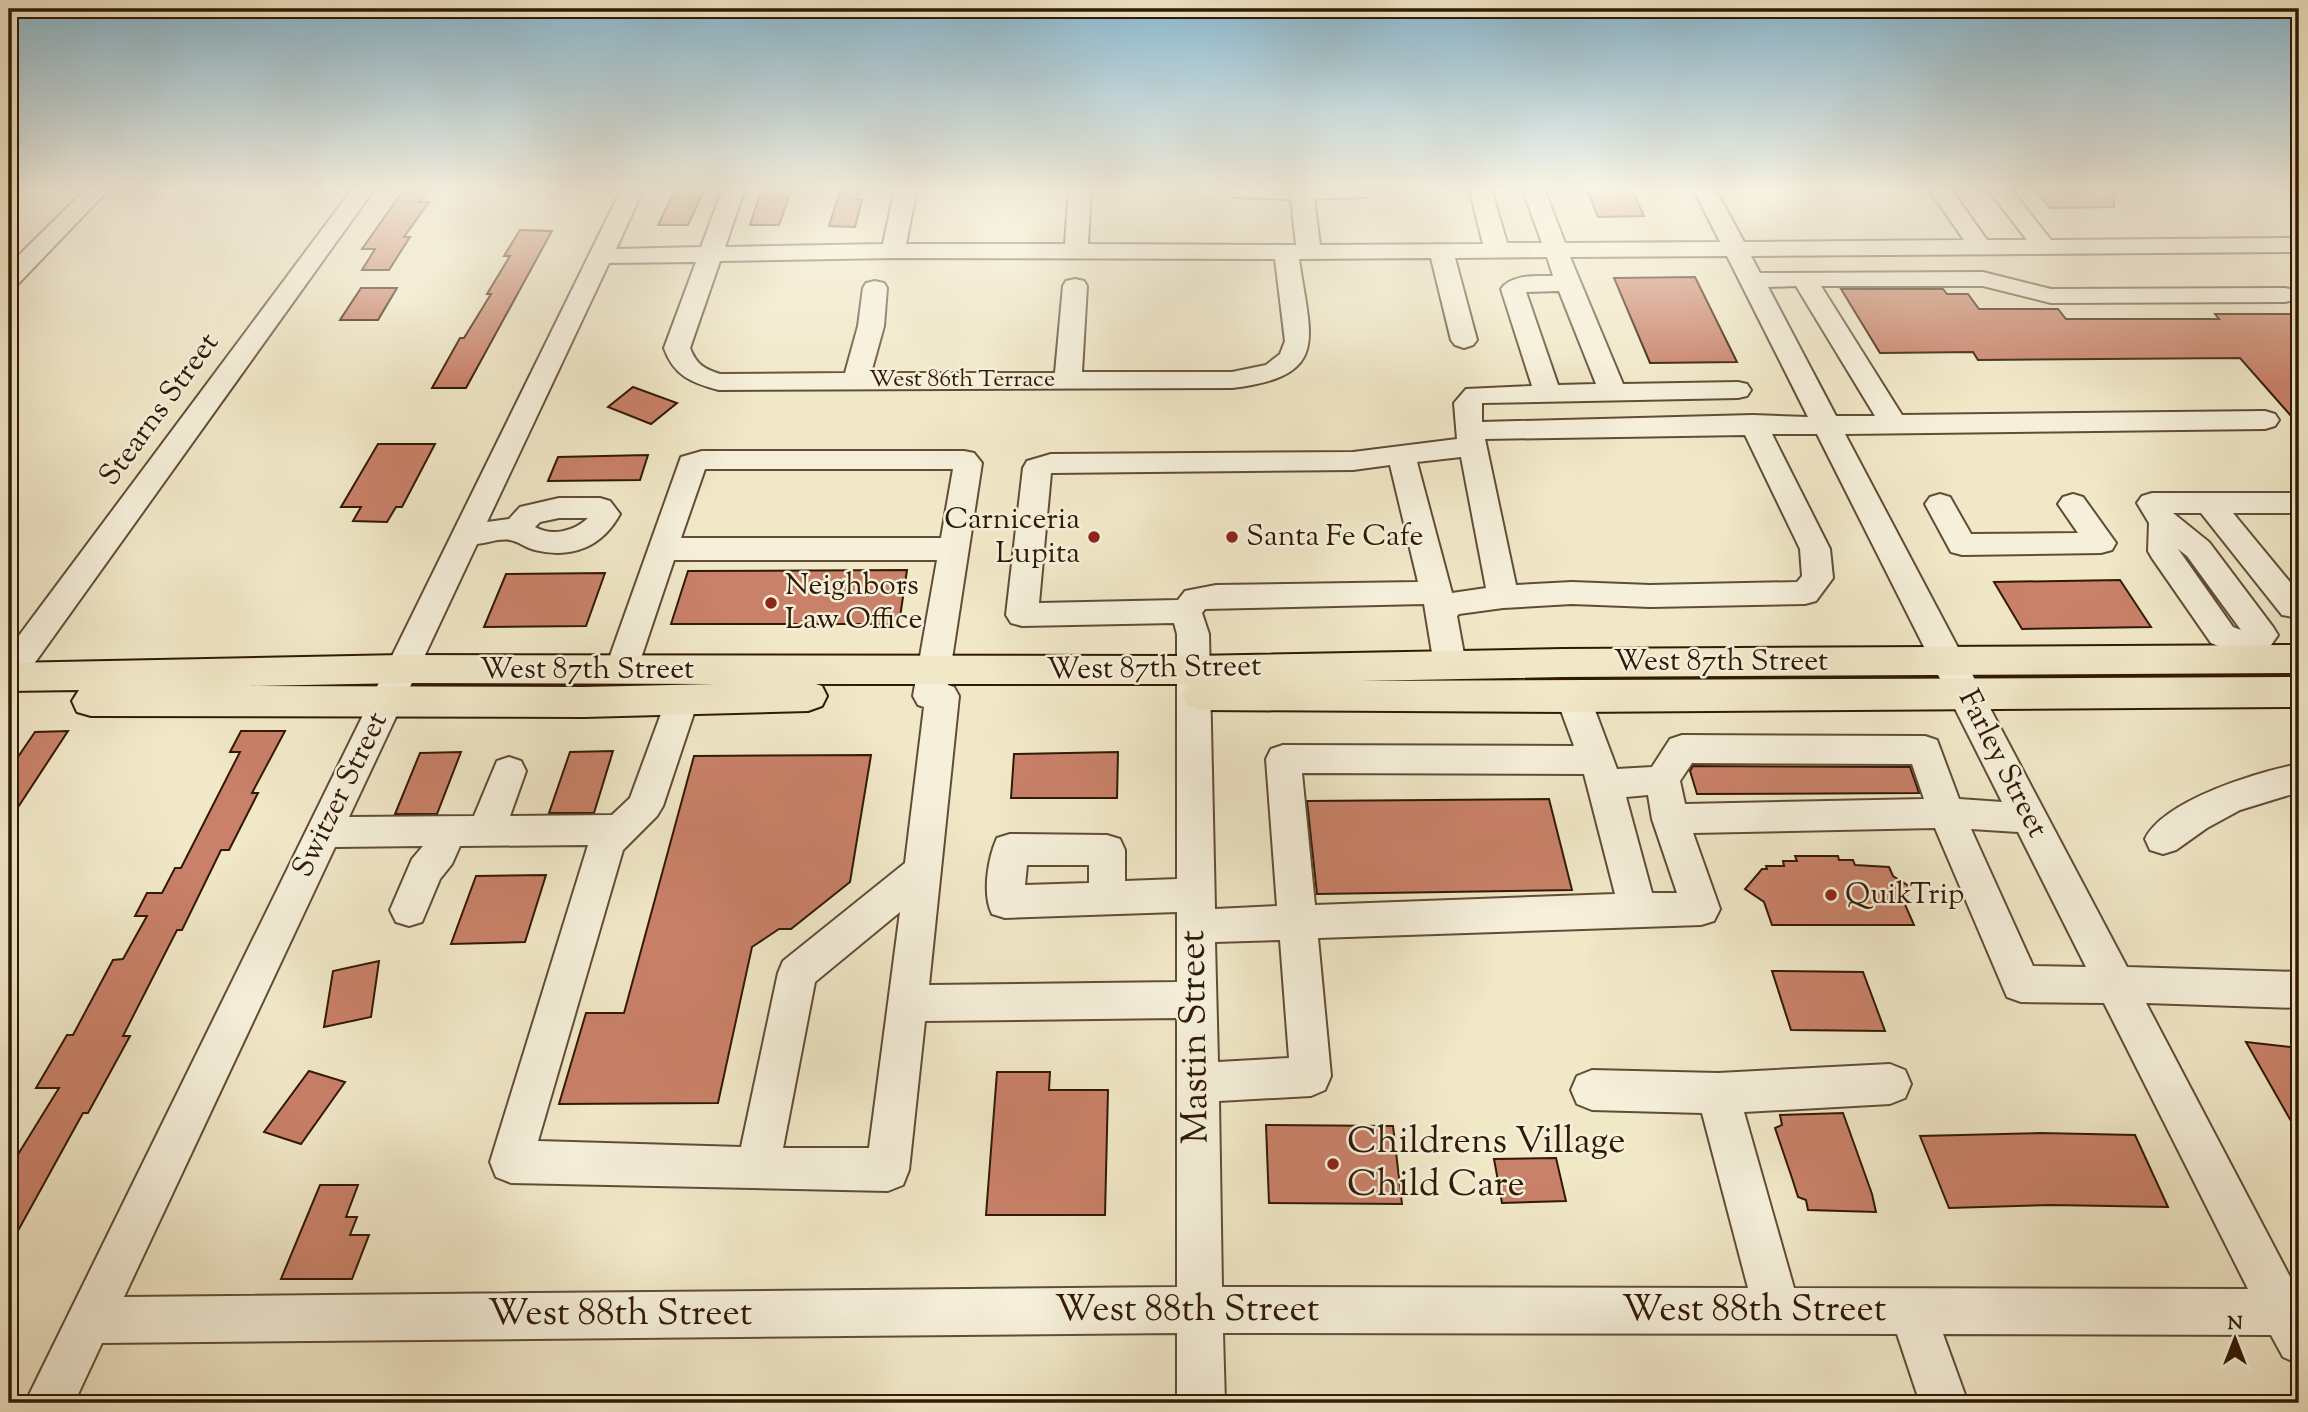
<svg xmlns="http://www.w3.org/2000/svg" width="2308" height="1412" viewBox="0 0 2308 1412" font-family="'Sorts Mill Goudy',serif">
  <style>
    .building { fill: #c98169; stroke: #311904; stroke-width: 2 }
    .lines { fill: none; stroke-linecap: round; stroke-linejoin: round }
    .minor-casing { stroke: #614d35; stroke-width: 4 }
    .major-casing { stroke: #311904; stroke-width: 4 }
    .minor { fill: #f6f0db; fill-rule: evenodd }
    .major { fill: #f1e8c8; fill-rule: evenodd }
    .poi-dot { fill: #8f2418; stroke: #f6f0db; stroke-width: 2.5 }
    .labels { text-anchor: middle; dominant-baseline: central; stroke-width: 5; stroke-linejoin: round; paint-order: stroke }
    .far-street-label { font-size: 24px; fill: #311904; stroke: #f6f0db }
    .street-label { font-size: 30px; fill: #311904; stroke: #f6f0db }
    .poi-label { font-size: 30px; fill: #311904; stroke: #f6f0db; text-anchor: start }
    .near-street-label { font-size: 37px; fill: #311904; stroke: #f6f0db }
    .near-poi-label { font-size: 37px; fill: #311904; stroke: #f6f0db; text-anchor: start }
  </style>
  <rect width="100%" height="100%" fill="#f1e8c8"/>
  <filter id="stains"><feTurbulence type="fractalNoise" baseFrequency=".00286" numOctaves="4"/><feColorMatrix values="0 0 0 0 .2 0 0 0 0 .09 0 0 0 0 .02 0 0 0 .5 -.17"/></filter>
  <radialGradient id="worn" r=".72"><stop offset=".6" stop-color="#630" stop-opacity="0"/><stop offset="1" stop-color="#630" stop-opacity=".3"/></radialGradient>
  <g class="building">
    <polygon points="405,188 429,188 419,202 429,202 404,237 410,237 389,270 362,270 375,249 362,249"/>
    <polygon points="676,188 705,188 688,225 658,225"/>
    <polygon points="762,188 792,188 779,225 750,225"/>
    <polygon points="841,188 859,188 857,200 862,200 855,227 829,226"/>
    <polygon points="1586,188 1631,188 1644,216 1598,217"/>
    <polygon points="2034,188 2114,188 2114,207 2050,208"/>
    <polygon points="520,230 552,231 466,388 432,388 460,338 464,338 491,294 487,294 510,256 504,256"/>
    <polygon points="1695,277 1737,362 1650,363 1614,278"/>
    <polygon points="361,288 397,288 378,320 340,320"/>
    <polygon points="1841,289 1943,289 1947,294 1968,294 1979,309 2058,309 2066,319 2219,319 2215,314 2299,314 2299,425 2240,358 1978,360 1973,352 1880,353"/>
    <polygon points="633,387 677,403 651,424 608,407"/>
    <polygon points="378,444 435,444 402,507 396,507 387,522 353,521 361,507 341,507"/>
    <polygon points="648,455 640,480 548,481 558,457"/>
    <polygon points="907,570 899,624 671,624 688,571"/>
    <polygon points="605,573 586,626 484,627 506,574"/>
    <polygon points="2120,580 2151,627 2022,629 1994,582"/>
    <polygon points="68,731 9,821 9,770 35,732"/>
    <polygon points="241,731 285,731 252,793 258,793 229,850 221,850 182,930 177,930 123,1036 130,1036 88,1113 83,1113 9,1247 9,1169 59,1088 36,1088 67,1035 73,1035 113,960 123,959 147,916 135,916 147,893 162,893 175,868 181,868 240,752 230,752"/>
    <polygon points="613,751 594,813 549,813 570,752"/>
    <polygon points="461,752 437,814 395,814 420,753"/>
    <polygon points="1118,752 1117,798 1011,798 1014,754"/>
    <polygon points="871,755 850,882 791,929 779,929 752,947 718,1103 559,1104 586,1013 624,1013 694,756"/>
    <polygon points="1693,766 1910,767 1919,793 1697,794 1690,771"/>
    <polygon points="1549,799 1572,890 1317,894 1307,801"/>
    <polygon points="1795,856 1838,856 1839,860 1853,860 1855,865 1889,867 1893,876 1912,888 1903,900 1914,925 1772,925 1764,902 1745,889 1762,869 1767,869 1766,866 1784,866 1783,861 1797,861"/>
    <polygon points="546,875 525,942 451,944 476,876"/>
    <polygon points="379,961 371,1017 324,1027 333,971"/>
    <polygon points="1772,971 1863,972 1885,1031 1791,1030"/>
    <polygon points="2246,1042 2299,1048 2299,1135"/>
    <polygon points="309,1071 345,1082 301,1144 264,1132"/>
    <polygon points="997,1072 1050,1072 1049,1090 1108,1090 1105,1215 986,1215"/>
    <polygon points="1843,1113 1872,1194 1876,1212 1808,1210 1806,1200 1798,1197 1792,1178 1775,1128 1782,1125 1780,1115"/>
    <polygon points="1266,1125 1393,1126 1402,1204 1269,1203"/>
    <polygon points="2040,1133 2135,1135 2168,1207 2051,1205 1949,1208 1920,1136"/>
    <polygon points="1556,1158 1566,1201 1502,1203 1494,1159"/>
    <polygon points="320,1185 358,1185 346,1217 357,1217 350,1235 369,1235 352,1279 281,1279"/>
  </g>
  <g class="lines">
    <g class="minor-casing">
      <g id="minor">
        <polygon points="87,188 110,188 18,284 9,286 9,265"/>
        <polygon points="353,188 375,188 21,682 9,685 9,649"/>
        <path d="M622,188H644L616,249L701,247L723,188H745L725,247L883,244L895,188H917L906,244H1065L1069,188H1091L1088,244L1296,245L1291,199L1234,197L1231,192L1234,188H1366L1369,192L1366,197L1314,199L1320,245L1483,244L1469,188H1491L1507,243H1542L1522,188H1544L1565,243L1720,242L1693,188H1715L1744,242L1964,240L1928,188H1950L1987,240H2027L1987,188H2010L2051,240L2299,238V252L1751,256L1760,273L1983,272L2051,289L2285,288L2294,290L2297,295L2294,300L2285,302L2051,303L1983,286H1821L1902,415L2265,411L2275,414L2279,420L2275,426L2265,429L1845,434L2127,967L2299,972V1008L2146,1003L2299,1294V1364L2283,1357L2271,1335L1943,1334L1968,1403H1920L1897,1334L1223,1333L1225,1403H1177V1333L102,1343L74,1403H25ZM1727,256L1808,417L1753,415L1482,422V403L1738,398L1747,396L1751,390L1747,384L1738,382L1623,384L1570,257ZM1547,257L1553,276C1537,276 1511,274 1501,289L1532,386L1466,389L1454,403L1457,439L1353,452L1051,454L1027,461L1023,468L1006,615L1011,623L1022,626L1174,623L1177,634V879L1125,881V850L1120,839L1107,835L1010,834L997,838C988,858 982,894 992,914L1005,918L1177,912V982L929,985L959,696L954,687L948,685L982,463L974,453L964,451H702L681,457L605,670L610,679L621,682L632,679L637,670L674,560H937L913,696L918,705L924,707L905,863L783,961L778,973L741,1147L538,1141L623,850L657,816L663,806L698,701L693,692L681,688L669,692L630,798L612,815L510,816L526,771L521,761L509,757L497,761L474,816L349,817L477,544C487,543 500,538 510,540C518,541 526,548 535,550C572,559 602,547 620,514L610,501L600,498H559L520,507L509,519L487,522L609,263L696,262L664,348C674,376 692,383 719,390L1232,388C1332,376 1310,338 1299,259L1431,258L1451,340L1455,345L1464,348L1473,345L1477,340L1455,258ZM893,258L1275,259L1285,341L1280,354L1266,365L1232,372H1082L1087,286L1084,281L1075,279L1066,281L1063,286L1055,373H871L884,326L887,288L884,283L875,281L866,283L863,288L858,326L845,373L720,374C704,369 696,364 690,348L720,261ZM1796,286L1875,416H1836L1768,287ZM1559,291L1596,384L1558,385L1526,292ZM1772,434H1817L2002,802L1959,799L1937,740L1925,736L1682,735L1670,739L1652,767L1617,769L1590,697L1585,688L1573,684L1561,688L1556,697L1574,746L1283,745L1271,749L1266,759L1277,906L1215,909L1209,634L1202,613L1205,609L1424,604L1434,665L1439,674L1450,677L1461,674L1466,665L1457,616L1459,614L1503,608L1572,604L1650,607L1805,604L1816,601L1833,578L1830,549ZM1745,435L1800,549L1802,576L1797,582L1650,585L1572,582L1516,585L1485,439ZM1461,457L1486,588L1452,593L1417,462ZM1390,465L1418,582L1216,585L1185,591L1178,600L1039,603L1051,473L1353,470ZM705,469H953L941,538H681ZM559,518H588C575,531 552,537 535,527L540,522ZM1692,763L1912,764L1924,799L1685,804L1680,781ZM1302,773L1584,774L1615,894L1315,905ZM1648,795L1652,819L1677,893H1652L1626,797ZM1935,828L2007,997L2021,1002L2104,1003L2248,1289L1794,1288L1744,1112L1890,1104L1905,1098L1911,1084L1905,1070L1890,1064L1718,1073L1592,1070L1577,1076L1571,1090L1577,1104L1592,1110L1702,1113L1748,1288L1222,1287L1219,1101L1311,1096L1325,1090L1331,1076L1318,938L1701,925L1714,921L1720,909L1693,833ZM1971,829L2018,832L2086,967L2033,966ZM588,845L490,1162L496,1177L511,1183L888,1191L903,1185L909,1170L925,1021L1177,1018V1287L124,1297L335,847L423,846L412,859L390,910L396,922L409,926L422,922L440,879L452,864L460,846ZM1027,865H1089V883L1025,885ZM900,912L869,1148H783L815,982ZM1280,940L1289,1058L1218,1062L1215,942Z"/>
        <path d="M2152,493H2299V513H2233L2299,593V618L2282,615L2201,513H2173L2209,542L2273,627L2278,635L2269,648L2276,659L2271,668L2260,671L2249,668L2240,655L2211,643L2152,558L2148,551L2149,523L2137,503L2142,496ZM2178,549L2187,556L2241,630L2233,627Z"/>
        <polygon points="1940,494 1950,497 1971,534 2078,533 2058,504 2063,497 2073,494 2083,497 2116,543 2112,550 2101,553 1962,555 1951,552 1925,504 1930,497"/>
        <path d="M2299,764V792L2240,810L2207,828L2176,850L2163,854L2150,850L2145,839C2164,800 2258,772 2299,764Z"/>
      </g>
    </g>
    <g class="major-casing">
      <path id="major" d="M2299,645V673L1563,677L1359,681L2299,677V707L1573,712L1201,710L1187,705L1182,695L1188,684H816L822,686L827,696L822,706L808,711L584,717L91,716L77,712L72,701L79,690L9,691V663L402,655L1192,656L1563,649ZM402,683L715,684L584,687L249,686Z"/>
    </g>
    <use href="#minor" class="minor"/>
    <use href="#major" class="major"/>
  </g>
  <linearGradient id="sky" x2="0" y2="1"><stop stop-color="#89b9d2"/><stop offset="0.49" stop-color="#f9f5e6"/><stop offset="1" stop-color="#f9f5e6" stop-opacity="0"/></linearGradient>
  <rect width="2308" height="385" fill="url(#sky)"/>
  <g class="poi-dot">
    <circle cx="1094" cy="537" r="7"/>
    <circle cx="1232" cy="537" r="7"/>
    <circle cx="771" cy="603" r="7"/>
    <circle cx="1831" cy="895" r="7"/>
    <circle cx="1333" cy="1164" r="7"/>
  </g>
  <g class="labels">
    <g class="far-street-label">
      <text x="962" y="380">West 86th Terrace</text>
    </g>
    <g class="street-label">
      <text transform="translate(160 410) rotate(-54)">Stearns Street</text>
      <text x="1721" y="662">West 87th Street</text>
      <text transform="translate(1154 669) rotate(-1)">West 87th Street</text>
      <text x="587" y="670">West 87th Street</text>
      <text transform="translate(2002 764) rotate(63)">Farley Street</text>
      <text transform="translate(341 795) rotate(-64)">Switzer Street</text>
    </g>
    <g class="poi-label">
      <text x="1080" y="520" text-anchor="end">Carniceria<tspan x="1080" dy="34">Lupita</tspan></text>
      <text x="1246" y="537">Santa Fe Cafe</text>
      <text x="785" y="586">Neighbors<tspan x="785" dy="34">Law Office</tspan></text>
      <text x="1845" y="895">QuikTrip</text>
    </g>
    <g class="near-street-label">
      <text transform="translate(1196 1037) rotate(-91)">Mastin Street</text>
      <text x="1187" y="1311">West 88th Street</text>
      <text x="1754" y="1311">West 88th Street</text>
      <text x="620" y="1315">West 88th Street</text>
    </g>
    <g class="near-poi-label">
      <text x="1347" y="1143">Childrens Village<tspan x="1347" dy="43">Child Care</tspan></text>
    </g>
  </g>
  <rect width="2308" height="1412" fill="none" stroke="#f1e8c8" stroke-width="35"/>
  <rect x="10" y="10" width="2287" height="1391" fill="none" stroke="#311904" stroke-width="3.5"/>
  <rect x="18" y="18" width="2273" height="1377" fill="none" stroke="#311904" stroke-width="2"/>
  <g transform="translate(2235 1339)" stroke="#f6f0db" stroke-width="5" paint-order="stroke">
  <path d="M0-5L12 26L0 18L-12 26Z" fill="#311904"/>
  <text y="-10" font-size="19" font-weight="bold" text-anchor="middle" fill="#311904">N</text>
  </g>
  <rect width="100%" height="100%" filter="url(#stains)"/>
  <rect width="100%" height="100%" fill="url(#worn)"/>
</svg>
